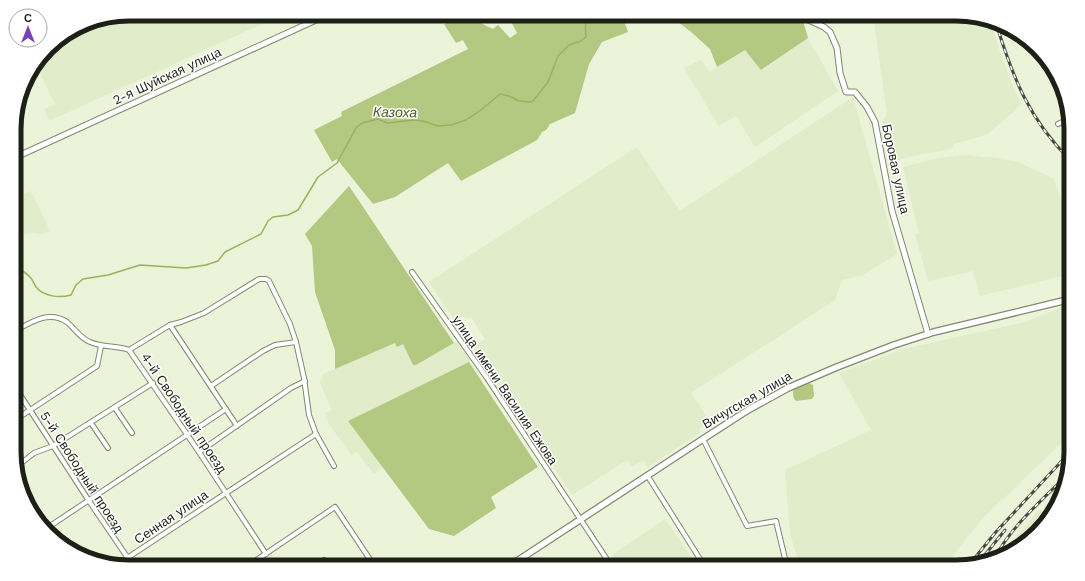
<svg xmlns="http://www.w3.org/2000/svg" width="1085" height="581" viewBox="0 0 1085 581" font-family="'Work Sans',sans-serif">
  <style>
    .built { fill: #e1ecca }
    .green { fill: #b3c881 }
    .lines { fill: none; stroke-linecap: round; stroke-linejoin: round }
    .stream { stroke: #9bb25b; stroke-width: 1.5 }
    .minor-casing { stroke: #818870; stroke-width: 6 }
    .tertiary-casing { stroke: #818870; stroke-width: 7 }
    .secondary-casing { stroke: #818870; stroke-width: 8 }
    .minor { stroke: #fff; stroke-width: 4 }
    .tertiary { stroke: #fff; stroke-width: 5 }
    .secondary { stroke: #fff; stroke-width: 5.5 }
    .rail-casing { stroke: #464a3d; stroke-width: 3 }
    .rail { stroke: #fff; stroke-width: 1.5; stroke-dasharray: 4.5; stroke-linecap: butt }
    .labels { text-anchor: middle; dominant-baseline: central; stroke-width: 3; stroke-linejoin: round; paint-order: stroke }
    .street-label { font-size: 13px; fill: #1d2016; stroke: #fff }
    .water-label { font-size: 14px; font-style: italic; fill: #505f22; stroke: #fff }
    .rim { fill: none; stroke: #1d2016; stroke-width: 5 }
  </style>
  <rect width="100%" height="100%" fill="#ebf3d9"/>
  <g class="built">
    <polygon points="129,14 284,14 49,121 44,109 55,104 36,65 53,43 85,23"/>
    <polygon points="873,14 956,14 991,22 1001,55 1014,89 1022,104 989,133 982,136 953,144 954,147 946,150 918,155 891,162 882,122 887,115"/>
    <polygon points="808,38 838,91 755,147 736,116 719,126 684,68 701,60 710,72 745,49 762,70"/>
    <polygon points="853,97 897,254 863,275 842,280 835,300 691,393 710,422 699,429 701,432 648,467 643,460 632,467 627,460 572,495 473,346 485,339 471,317 466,319 464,316 455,321 429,282 637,147 680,211"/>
    <polygon points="963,155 998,158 1021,163 1054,179 1060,197 1070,195 1070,274 980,296 973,271 928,281 915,234 919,234 903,167 938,158"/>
    <polygon points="31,191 50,231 42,234 32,233 15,236 14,199"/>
    <polygon points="1071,304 1071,434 981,520 944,567 800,567 790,534 785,470 871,430 839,373 903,349 1025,322"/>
    <polygon points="457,341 471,361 348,421 383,467 374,474 357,452 352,455 328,423 325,413 332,410 320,383 323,374 395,343 403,344 412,363 413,365 416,365"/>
    <polygon points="1061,496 1059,503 1020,548 1003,553 1039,510 1047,513"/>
    <polygon points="665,519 698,567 620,567 612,555"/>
  </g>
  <g class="green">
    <polygon points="507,14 616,14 622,16 628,32 602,42 589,64 575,113 550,124 546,130 542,132 537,140 461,181 448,163 395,197 373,204 337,159 332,162 314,130 342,116 341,112 468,49 463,40 456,43 444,24 468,17 493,29 498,25 510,38 517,33"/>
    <polygon points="667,14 801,14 808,38 761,70 745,50 717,67 710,49 690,31"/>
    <polygon points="349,186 454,343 416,365 413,365 412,363 403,344 397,347 395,343 335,369 335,350 315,292 312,246 305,234"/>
    <polygon points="469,362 538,467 491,497 496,508 454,536 429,529 348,421"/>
    <path d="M809,383L813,385L814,396L812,399L796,401C793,398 792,393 794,389Z"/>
  </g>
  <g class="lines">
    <g class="stream">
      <polyline points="641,14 642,14"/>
      <path d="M15,266C20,269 25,272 30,277C33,280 34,284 36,287C44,297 60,298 71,295L76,285L83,279L108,275L140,265L186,268L206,265L218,261L225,252L261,234L268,221L273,217L288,215L298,210L318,177L337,163L356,128L362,123L378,119L387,123L413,120L423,121L438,126L451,125L466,120L481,110L500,94L509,96L519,101L530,102L533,101L548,82L558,56L569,45L581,41L586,37C586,29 583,24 590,19C597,20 604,21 609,14"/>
    </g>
    <g class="minor-casing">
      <g id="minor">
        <polyline points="1015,37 1018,36"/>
        <polyline points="1058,124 1070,118"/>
        <polyline points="412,272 487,378 612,567"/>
        <polyline points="170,325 237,426"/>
        <path d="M15,331C31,322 49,310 67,322C75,329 80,338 90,342C103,348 117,345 129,350L199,452L266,554"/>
        <polyline points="129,350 170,325 181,322 204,313 259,279 266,279 269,281 290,324 296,342 304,378 309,415 316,434 334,466"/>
        <polyline points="211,386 263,351 275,345 296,342"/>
        <polyline points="15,387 89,501 134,567"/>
        <polyline points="115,408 132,433"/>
        <polyline points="15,420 97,366 101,346"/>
        <polyline points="91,423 108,448"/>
        <polyline points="703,439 747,526 776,521 787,567"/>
        <polyline points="199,452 291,388 305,381"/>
        <polyline points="15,468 34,453 53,446 153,383"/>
        <polyline points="647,475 705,567"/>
        <polyline points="47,528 226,409"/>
        <polyline points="118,564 316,434"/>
        <polyline points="246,567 335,507 375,567"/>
        <polyline points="315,567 324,560 330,567"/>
      </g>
    </g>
    <g class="tertiary-casing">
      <g id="tertiary">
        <polyline points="800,16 824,27 830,32 837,48 840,73 846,92 855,92 867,107 875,122 892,211 928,334"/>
        <polyline points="14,158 329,14"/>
      </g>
    </g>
    <g class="secondary-casing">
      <polyline id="secondary" points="508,567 703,439 748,410 788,388 837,367 894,345 934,332 1071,299"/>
    </g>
    <use href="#minor" class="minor"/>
    <use href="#tertiary" class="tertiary"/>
    <use href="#secondary" class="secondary"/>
    <g class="rail-casing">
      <g id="rail">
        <path d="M996,23C1013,78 1029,119 1070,160"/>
        <polyline points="1065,357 1071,353"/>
        <path d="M996,556C1011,527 1042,500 1065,477"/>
        <polyline points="980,561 1005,530"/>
        <polyline points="969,565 995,533 1071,451"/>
      </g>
    </g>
    <use href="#rail" class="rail"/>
  </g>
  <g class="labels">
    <g class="street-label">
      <text transform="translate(167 76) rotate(-25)">2-я Шуйская улица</text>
      <text transform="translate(896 169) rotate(78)">Боровая улица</text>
      <text transform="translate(505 390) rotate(56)">улица имени Василия Ежова</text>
      <text transform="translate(747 400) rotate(-30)">Вичугская улица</text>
      <text transform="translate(184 413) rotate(56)">4-й Свободный проезд</text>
      <text transform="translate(82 472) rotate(57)">5-й Свободный проезд</text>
      <text transform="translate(171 517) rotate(-34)">Сенная улица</text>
    </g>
    <g class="water-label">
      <text transform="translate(395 112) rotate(1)">Казоха</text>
    </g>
  </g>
  <path d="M0 0H1085V581H0ZM129 21H956A108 108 0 0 1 1064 129V452A108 108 0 0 1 956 560H129A108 108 0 0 1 21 452V129A108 108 0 0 1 129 21Z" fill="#fff" fill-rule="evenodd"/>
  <path class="rim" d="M129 21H956A108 108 0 0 1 1064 129V452A108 108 0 0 1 956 560H129A108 108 0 0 1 21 452V129A108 108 0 0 1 129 21Z"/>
  <g transform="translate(28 28)"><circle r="19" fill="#ffffff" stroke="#a5a6a2"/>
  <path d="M0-3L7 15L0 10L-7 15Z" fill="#7942b8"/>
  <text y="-6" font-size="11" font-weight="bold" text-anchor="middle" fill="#1d2016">С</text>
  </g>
</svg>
